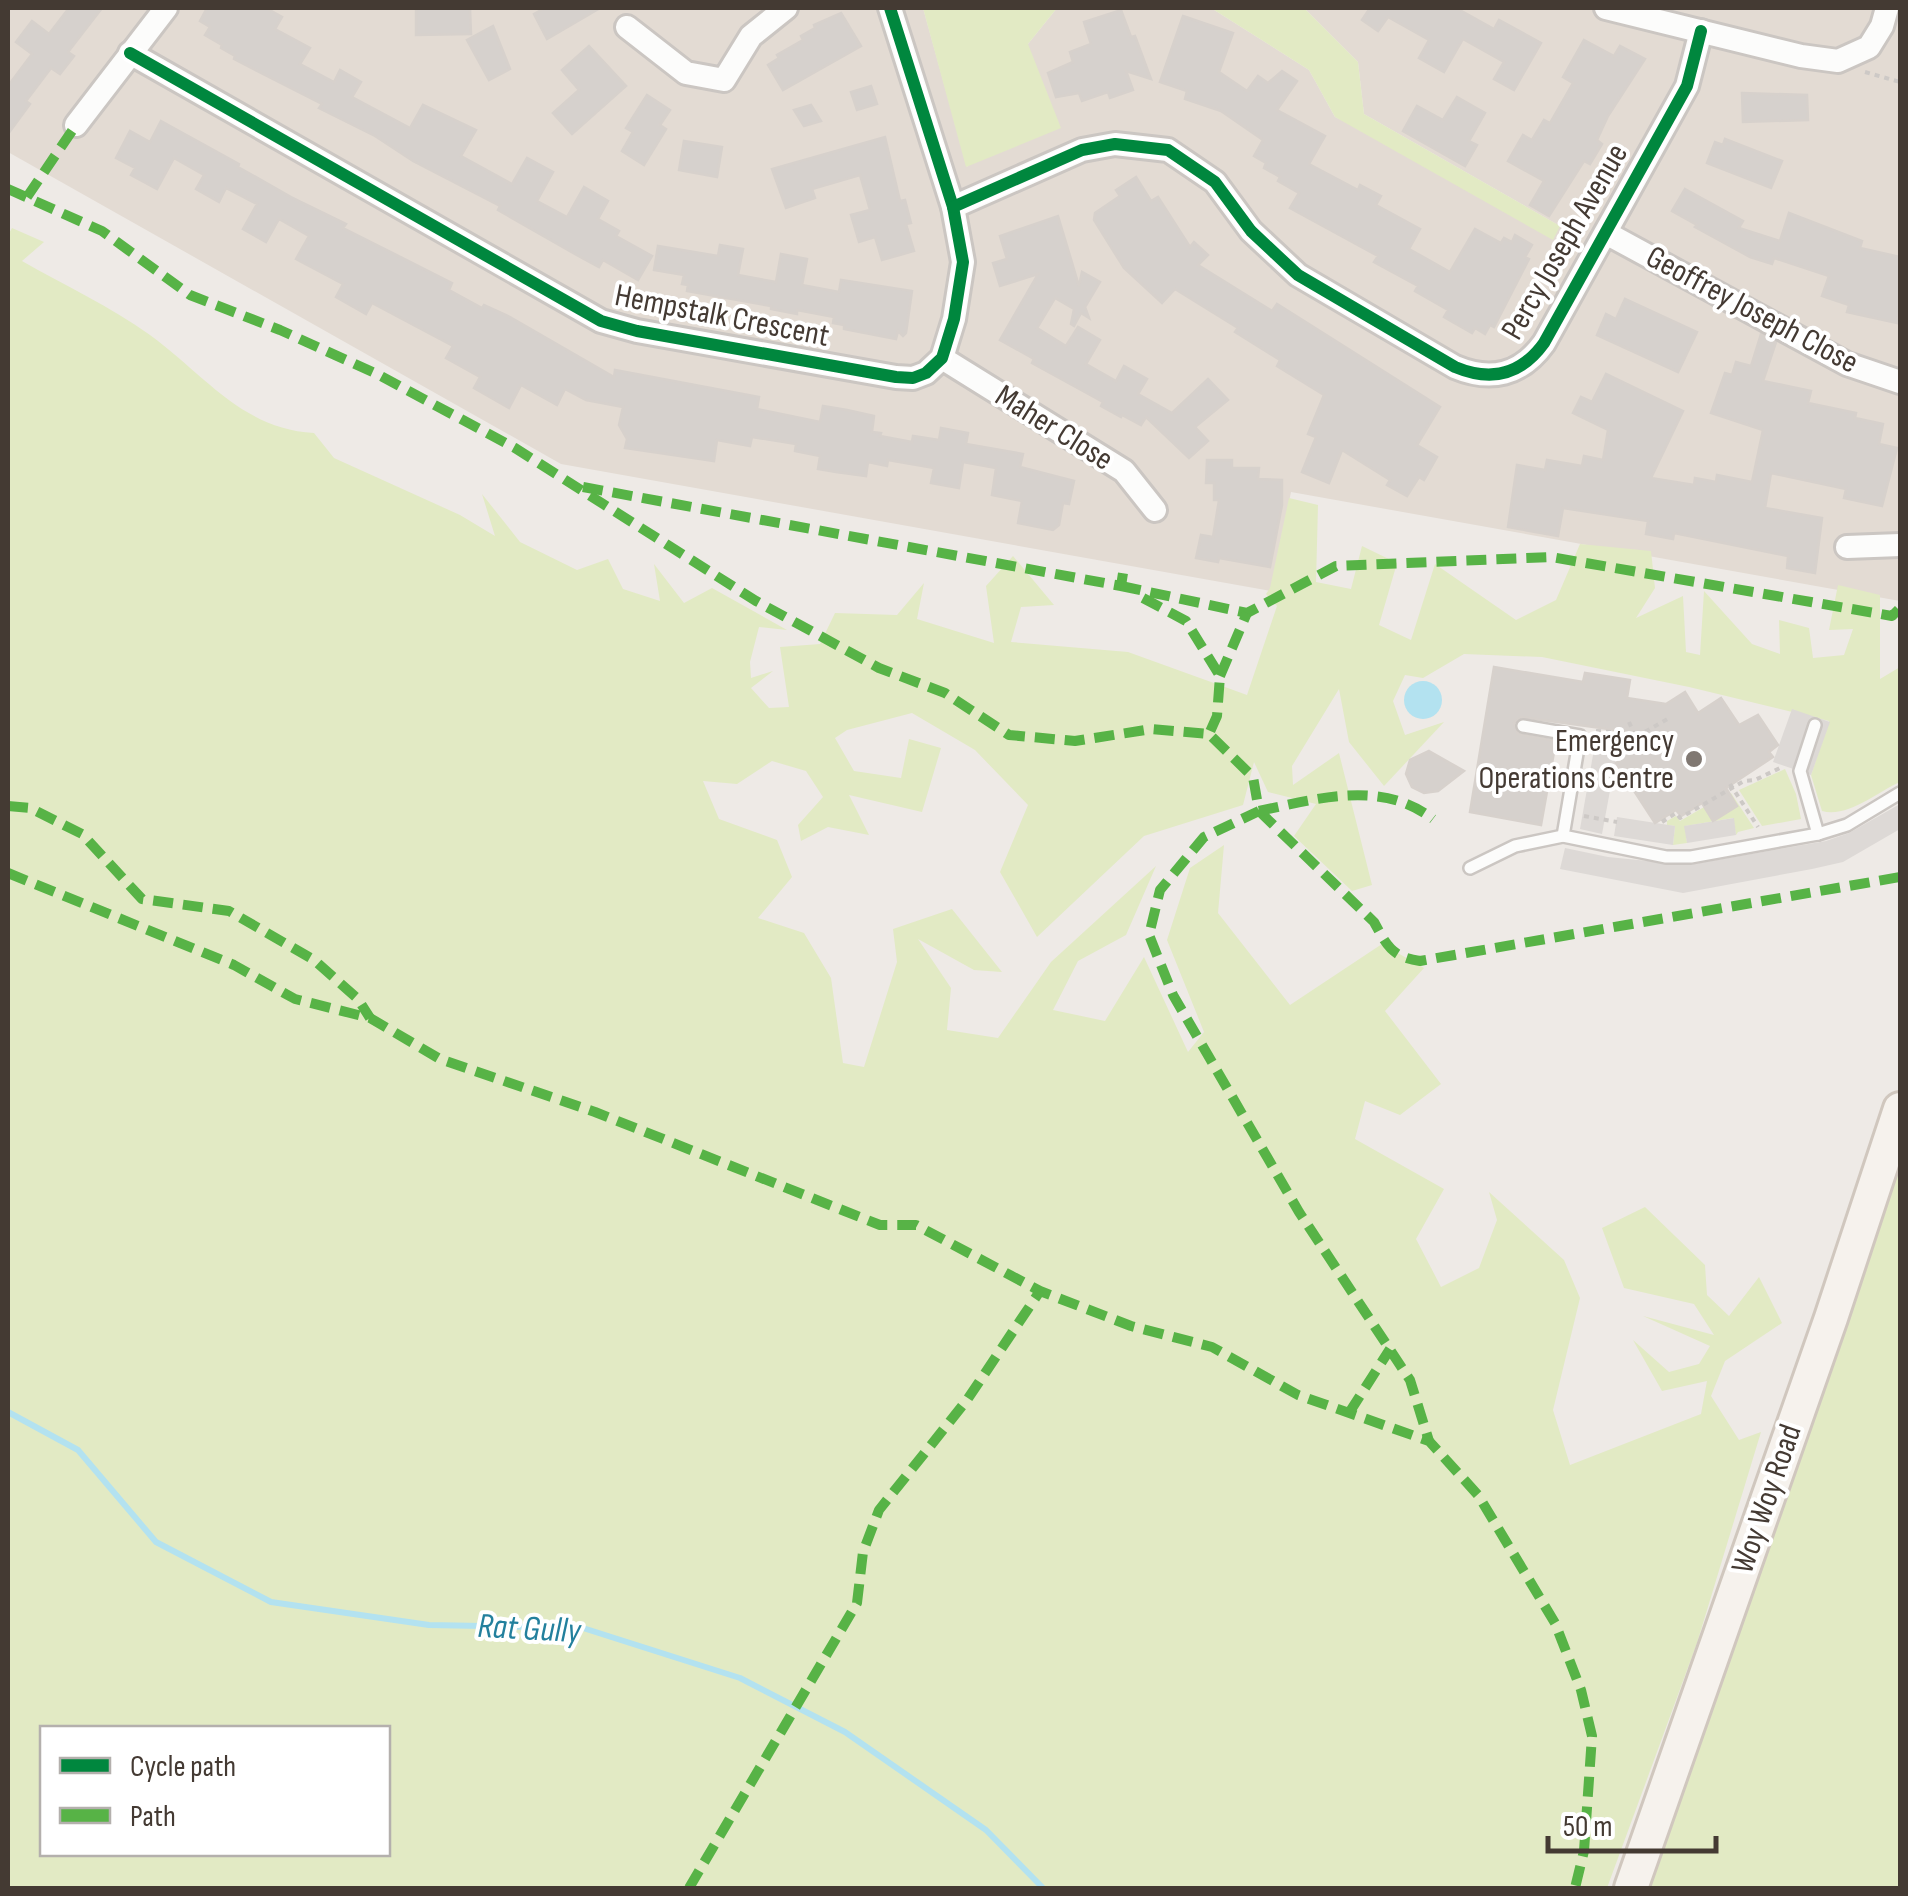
<svg xmlns="http://www.w3.org/2000/svg" width="1908" height="1896" viewBox="0 0 1908 1896" font-family="'Sofia Sans Condensed',sans-serif">
  <style>
    .residential { fill: #e3dbd3 }
    .green { fill: #e2eac4; fill-rule: evenodd }
    .parking { fill: #ddd9d6 }
    .water { fill: #b3e2f0 }
    .lines { fill: none; stroke-linecap: round; stroke-linejoin: round }
    .stream { stroke: #b3e2f0; stroke-width: 6 }
    .building { fill: #d6d1cd; stroke: #d7d1cc; stroke-width: 2.5 }
    .lane-casing { stroke: #cbc6c2; stroke-width: 16 }
    .street-casing { stroke: #cbc6c2; stroke-width: 28 }
    .secondary-casing { stroke: #d0c7be; stroke-width: 38 }
    .path { stroke: #cdc9c6; stroke-width: 4; stroke-dasharray: 5 5; stroke-linecap: butt }
    .lane { stroke: #fcfcfb; stroke-width: 11 }
    .street { stroke: #fcfcfb; stroke-width: 22 }
    .secondary { stroke: #f6f2ed; stroke-width: 32 }
    .quiet { stroke: #57b346; stroke-width: 10; stroke-dasharray: 20 10; stroke-linecap: butt }
    .cycleway-casing { stroke: #fff; stroke-width: 19 }
    .cycleway { stroke: #00873e; stroke-width: 12 }
    .poi-dot { fill: #807872; stroke: #fff; stroke-width: 4 }
    .labels { text-anchor: middle; dominant-baseline: central; stroke-width: 8; stroke-linejoin: round; paint-order: stroke }
    .street-label { font-size: 32px; fill: #443a33; stroke: #fff }
    .poi-label { font-size: 32px; fill: #443a33; stroke: #fff; text-anchor: end }
    .water-label { font-size: 35px; font-style: italic; fill: #23809d; stroke: #fff }
  </style>
  <rect width="100%" height="100%" fill="#eeeae6"/>
  <polygon class="residential" points="8,8 923,8 967,167 1028,44 1057,8 1211,8 1309,70 1335,117 1560,226 1364,114 1358,62 1304,8 1900,8 1900,601 1291,492 1271,591 561,464 8,152"/>
  <g class="green">
    <polygon points="923,8 1057,8 1028,44 1061,128 966,167"/>
    <polygon points="1211,8 1304,8 1358,62 1364,114 1560,226 1553,240 1335,117 1309,70"/>
    <path d="M12,228L44,242L22,261C64,285 111,307 150,335C205,375 242,429 314,433L334,458L460,515L495,536L482,494L520,542L577,570L608,559L623,589L660,601L654,564L684,603L712,588L787,630L759,627L750,662L751,678L773,671L751,688L769,708L789,707L780,647L820,644L835,613L897,615L924,583L917,619L994,643L986,586L1013,556L1054,605L1021,607L1011,642L1128,652L1247,695L1277,606L1266,594L1270,588L1289,498L1318,505L1316,582L1351,589L1362,546L1397,563L1379,625L1411,640L1435,564L1516,620L1556,600L1580,544L1651,551L1655,588L1636,618L1683,596L1686,652L1700,655L1704,591L1752,644L1780,654L1779,620L1809,628L1813,658L1844,655L1853,629L1829,630L1838,585L1880,595V679L1900,667V782C1877,792 1848,818 1822,811L1811,775L1829,721L1689,687L1542,657L1464,654L1423,678L1405,675L1393,701L1405,735L1444,722L1384,786L1349,742L1339,689L1292,766L1293,785L1339,753L1372,885L1352,891L1294,836L1316,804L1268,792L1254,762L1243,805L1144,836L1037,937L1000,872L1028,805L975,750L912,713L847,730L835,738L854,771L901,778L909,739L941,748L922,812L849,795L869,835L828,827L801,841L798,825L823,797L806,771L772,761L737,784L703,781L719,819L777,840L792,877L758,918L804,933L831,978L843,1063L864,1067L897,962L893,929L952,909L1002,972L974,970L918,939L951,988L947,1030L998,1038L1051,962L1156,866L1126,935L1078,961L1053,1010L1105,1021L1144,957L1188,1052L1204,1032L1167,940L1190,868L1224,845L1218,913L1290,1005L1382,944L1424,968L1385,1011L1441,1084L1400,1115L1365,1101L1355,1139L1444,1189L1416,1239L1441,1287L1479,1268L1497,1220L1489,1192L1564,1260L1580,1298L1553,1410L1570,1465L1701,1414L1707,1381L1662,1391L1633,1340L1669,1372L1699,1364L1710,1346L1643,1316L1714,1335L1694,1304L1624,1288L1602,1228L1645,1207L1705,1265L1707,1295L1729,1316L1759,1277L1782,1323L1725,1361L1711,1396L1739,1440L1761,1432L1697,1643L1607,1888H8V235ZM42,1728H388V1854H42Z"/>
    <polygon points="1785,769 1796,794 1801,819 1762,826 1739,790"/>
    <polygon points="1731,793 1754,828 1738,832 1736,835 1733,818 1685,826 1687,843 1673,845 1675,826 1667,825 1667,821 1676,816 1680,821 1704,807 1713,820"/>
    <polygon points="1900,1156 1900,1888 1647,1888 1704,1723 1735,1646 1788,1477 1846,1326"/>
  </g>
  <g class="parking">
    <polygon points="1792,709 1830,722 1811,775 1773,762"/>
    <polygon points="1596,738 1619,742 1602,834 1580,829"/>
    <polygon points="1900,804 1900,829 1843,862 1812,869 1683,893 1560,869 1565,848 1608,857 1688,865 1826,841 1849,833"/>
    <polygon points="1617,817 1675,826 1673,845 1614,836"/>
    <polygon points="1734,818 1736,835 1687,843 1684,826"/>
  </g>
  <circle class="water" cx="1423" cy="700" r="19"/>
  <g class="lines">
    <polyline class="stream" points="8,1412 78,1450 156,1542 271,1602 429,1625 583,1628 740,1678 845,1732 986,1830 1043,1888"/>
  </g>
  <g class="building">
    <polygon points="69,8 102,8 68,52 74,56 60,74 51,68 26,101 30,104 8,134 8,86 32,54 16,42 32,21 49,34"/>
    <polygon points="207,8 266,8 282,17 275,29 310,48 300,64 334,82 340,70 361,82 352,97 410,128 423,105 476,130 461,156 512,184 527,158 553,172 537,201 567,217 584,187 608,201 598,219 619,231 616,236 652,256 638,280 603,260 599,267 582,258 498,210 500,206 413,161 375,136 319,108 322,104 234,59 235,56 221,48 222,45 205,35 210,27 200,21"/>
    <polygon points="416,8 470,8 471,34 416,35"/>
    <polygon points="545,8 600,8 547,39 534,14"/>
    <polygon points="1370,8 1456,8 1494,29 1499,20 1541,43 1514,90 1494,79 1504,62 1463,39 1444,72 1419,58 1429,40 1388,17 1378,31 1362,20"/>
    <polygon points="1121,10 1131,37 1135,36 1151,79 1126,71 1133,90 1110,98 1108,92 1082,101 1079,93 1056,97 1048,73 1073,62 1070,52 1091,44 1084,22"/>
    <polygon points="841,13 861,46 783,90 768,65 779,58 777,55 803,40 801,36 815,28 814,25"/>
    <polygon points="1183,16 1233,33 1219,72 1247,91 1258,76 1268,83 1282,71 1297,81 1277,110 1325,136 1309,164 1358,190 1360,185 1381,196 1376,205 1420,229 1409,249 1450,272 1475,229 1501,243 1504,238 1512,242 1515,235 1532,245 1525,257 1529,259 1494,327 1490,325 1485,334 1475,328 1472,333 1444,317 1448,310 1415,291 1418,286 1374,262 1378,256 1290,208 1299,193 1278,181 1280,177 1264,168 1266,163 1254,156 1263,140 1221,111 1185,99 1187,91 1160,82"/>
    <polygon points="493,26 510,69 489,80 467,40"/>
    <polygon points="1584,40 1614,56 1620,46 1645,59 1608,116 1597,140 1602,144 1590,164 1584,161 1549,216 1530,205 1544,181 1508,161 1523,135 1532,140 1544,120 1550,123 1573,83 1563,77"/>
    <polygon points="589,46 626,86 572,134 553,113 579,90 562,70"/>
    <polygon points="871,86 877,104 857,110 851,92"/>
    <polygon points="1742,93 1807,95 1808,120 1743,122"/>
    <polygon points="647,95 670,110 660,125 666,129 644,165 622,151 633,132 626,128"/>
    <polygon points="1457,97 1485,113 1469,141 1477,145 1465,166 1403,131 1417,106 1443,120"/>
    <polygon points="811,105 821,121 804,126 794,110"/>
    <polygon points="161,121 239,164 238,167 291,197 346,224 343,228 452,283 449,290 482,308 484,305 510,317 614,377 615,370 759,397 757,409 820,422 823,406 847,410 874,416 872,432 881,433 880,436 912,442 913,436 939,440 941,428 968,433 966,444 1023,454 1020,467 1074,481 1069,504 1063,503 1059,525 1053,530 1018,523 1022,501 992,495 996,468 963,462 959,488 931,483 934,468 888,460 887,466 868,462 866,476 836,472 818,469 820,456 795,451 796,444 752,437 750,446 717,440 714,461 625,448 627,439 619,425 623,407 586,400 565,389 557,405 521,385 509,408 474,388 480,377 446,358 453,346 372,303 366,314 336,297 343,284 296,259 309,236 279,219 266,242 243,229 257,204 226,188 219,202 196,189 204,175 174,158 157,189 131,175 135,168 116,158 130,131 150,142"/>
    <polygon points="885,137 900,201 905,200 911,223 906,224 914,251 882,260 875,237 859,242 851,215 870,210 860,175 812,189 815,198 786,208 772,169"/>
    <polygon points="1725,139 1782,161 1771,188 1707,163 1715,142 1723,145"/>
    <polygon points="684,141 722,147 717,177 679,170"/>
    <polygon points="1136,177 1151,201 1158,197 1190,247 1194,242 1208,255 1198,265 1272,311 1277,304 1440,407 1417,445 1437,457 1424,480 1419,477 1407,496 1387,485 1390,480 1342,450 1329,483 1302,472 1316,437 1308,434 1324,395 1277,366 1280,360 1235,332 1238,328 1175,289 1162,303 1124,268 1094,220 1095,213 1120,196 1116,190"/>
    <polygon points="1685,189 1743,221 1739,228 1780,241 1789,213 1862,241 1860,248 1900,257 1900,307 1897,323 1847,312 1849,305 1822,296 1829,276 1774,258 1772,264 1750,257 1695,227 1697,225 1672,211"/>
    <polygon points="1058,216 1079,286 1082,272 1100,282 1085,307 1089,318 1081,313 1074,326 1071,324 1074,309 1055,298 1037,328 1066,346 1078,327 1100,340 1086,364 1116,381 1124,366 1147,379 1138,394 1172,413 1208,379 1228,400 1195,427 1208,441 1189,458 1146,417 1141,425 1122,415 1121,417 1101,406 1103,402 1032,363 1034,359 1000,340 1038,274 1000,286 993,263 1007,259 1000,236"/>
    <polygon points="720,245 743,249 738,275 776,282 781,254 807,259 802,285 839,292 841,280 912,291 906,333 903,336 898,331 896,339 844,329 844,325 833,323 834,317 797,310 797,314 771,309 771,306 687,291 688,285 682,284 684,275 654,270 658,246 718,256"/>
    <polygon points="1625,299 1697,332 1678,372 1597,335 1606,314 1616,319"/>
    <polygon points="1761,334 1776,342 1763,381 1811,391 1808,403 1856,413 1855,418 1883,424 1879,444 1897,448 1882,506 1844,498 1846,489 1771,473 1765,508 1822,518 1815,573 1787,568 1788,556 1674,533 1673,539 1646,534 1648,521 1563,508 1558,536 1508,527 1517,465 1545,470 1547,460 1582,466 1584,456 1603,460 1608,430 1573,413 1581,397 1592,402 1606,374 1683,411 1651,478 1694,485 1695,478 1716,482 1717,475 1752,482 1763,430 1711,413 1725,373 1732,375 1736,362 1751,366"/>
    <polygon points="1207,460 1232,460 1232,468 1259,468 1258,479 1282,480 1282,505 1270,567 1219,558 1218,562 1196,558 1201,535 1213,537 1219,500 1214,500 1214,483 1206,483"/>
    <polygon points="1494,667 1583,682 1585,673 1630,680 1627,698 1666,704 1685,692 1698,713 1721,698 1739,725 1758,715 1778,745 1769,752 1773,757 1726,788 1737,806 1713,821 1702,803 1681,816 1676,810 1655,823 1616,763 1619,761 1616,756 1652,735 1521,717 1514,723 1518,734 1556,741 1541,825 1470,812"/>
    <polygon points="1429,751 1464,771 1438,791 1424,793 1412,787 1406,774 1410,760"/>
  </g>
  <g class="lines">
    <g class="lane-casing">
      <g id="lane">
        <polyline points="1815,725 1800,771 1818,834"/>
        <polyline points="1523,726 1580,736 1563,836 1666,857 1691,857 1818,834 1847,825 1900,793"/>
        <polyline points="1470,868 1515,846 1563,836"/>
      </g>
    </g>
    <g class="street-casing">
      <g id="street">
        <polyline points="1606,8 1801,56 1838,61 1869,47 1882,26 1887,8"/>
        <polyline points="627,27 686,73 724,80 751,36 786,8"/>
        <polyline points="130,53 601,321 637,331 896,377 913,378 926,373 942,358 954,319 963,262 953,207 890,8"/>
        <polyline points="76,125 166,8"/>
        <path d="M953,207L1082,150L1115,144L1168,150L1215,182L1251,231L1298,275L1455,367C1491,382 1521,375 1544,343L1687,86L1701,31"/>
        <polyline points="1606,233 1847,364 1900,382"/>
        <polyline points="942,358 1124,471 1155,510"/>
        <polyline points="1847,547 1900,545"/>
      </g>
    </g>
    <g class="secondary-casing">
      <polyline id="secondary" points="1631,1888 1831,1318 1900,1109"/>
    </g>
    <g class="path">
      <polyline points="1865,72 1900,82"/>
      <polyline points="1629,722 1638,743"/>
      <polyline points="1596,731 1641,734 1671,717"/>
      <polyline points="1730,784 1758,827"/>
      <polyline points="1584,816 1617,822"/>
      <polyline points="1662,822 1676,813 1680,818 1744,781 1755,780 1782,767"/>
    </g>
    <use href="#lane" class="lane"/>
    <use href="#street" class="street"/>
    <use href="#secondary" class="secondary"/>
    <g class="quiet">
      <polyline points="8,189 102,231 190,295 280,330 377,374 515,448 756,601 879,668 945,693 1009,735 1075,741 1152,729 1209,734 1253,777 1259,811 1204,837 1160,890 1149,935 1173,995 1299,1212 1410,1380 1429,1441"/>
      <polyline points="27,197 76,125"/>
      <polyline points="583,487 1121,586 1123,573"/>
      <polyline points="1121,586 1247,613 1336,566 1551,557 1892,616 1900,608"/>
      <polyline points="1143,598 1186,621 1220,676 1217,716 1209,734"/>
      <polyline points="1220,676 1247,613"/>
      <polyline points="8,806 30,808 82,834 142,899 229,911 314,960 358,999 370,1018"/>
      <path d="M1259,811L1374,922C1387,946 1392,957 1420,961L1900,877"/>
      <path d="M1259,811C1317,799 1381,779 1433,819"/>
      <polyline points="8,873 234,965 295,999 370,1018 440,1059 595,1112 880,1225 916,1225 1040,1291 1131,1326 1212,1347 1298,1395 1429,1441 1478,1495 1555,1623 1581,1690 1592,1736 1584,1851 1575,1888"/>
      <polyline points="1349,1413 1390,1349"/>
      <polyline points="689,1888 857,1603 863,1552 879,1510 967,1400 1040,1291"/>
    </g>
    <g class="cycleway-casing">
      <g id="cycleway">
        <polyline points="130,53 601,321 637,331 896,377 913,378 926,373 942,358 954,319 963,262 953,207 890,8"/>
        <path d="M953,207L1082,150L1115,144L1168,150L1215,182L1251,231L1298,275L1455,367C1491,382 1521,375 1544,343L1687,86L1701,31"/>
      </g>
    </g>
    <use href="#cycleway" class="cycleway"/>
  </g>
  <circle class="poi-dot" cx="1694" cy="759" r="10"/>
  <g class="labels">
    <g class="street-label">
      <text transform="translate(1565 242) rotate(-60)">Percy Joseph Avenue</text>
      <text transform="translate(1752 310) rotate(28)">Geoffrey Joseph Close</text>
      <text transform="translate(722 316) rotate(11)">Hempstalk Crescent</text>
      <text transform="translate(1054 428) rotate(32)">Maher Close</text>
      <text transform="translate(1767 1499) rotate(-71)">Woy Woy Road</text>
    </g>
    <g class="poi-label">
      <text x="1674" y="741">Emergency<tspan x="1674" dy="37">Operations Centre</tspan></text>
    </g>
    <g class="water-label">
      <text transform="translate(529 1629) rotate(3)">Rat Gully</text>
    </g>
  </g>
  <rect width="1908" height="1896" fill="none" stroke="#443a33" stroke-width="20"/>
  <rect x="40" y="1726" width="350" height="130" fill="#ffffff" stroke="#b4b0ad" stroke-width="2.5"/>
  <rect x="60" y="1758" width="50" height="15" fill="#00873e" stroke="#b4b0ad" stroke-width="2.5"/>
  <text x="130" y="1776" font-size="30" fill="#443a33">Cycle path</text>
  <rect x="60" y="1808" width="50" height="15" fill="#57b346" stroke="#b4b0ad" stroke-width="2.5"/>
  <text x="130" y="1826" font-size="30" fill="#443a33">Path</text>
  <path d="M1548 1836v15h168v-15" fill="none" stroke="#443a33" stroke-width="5"/>
  <text x="1563" y="1836" font-size="30" fill="#443a33" stroke="#ffffff" stroke-width="8" paint-order="stroke">50 m</text>
</svg>
